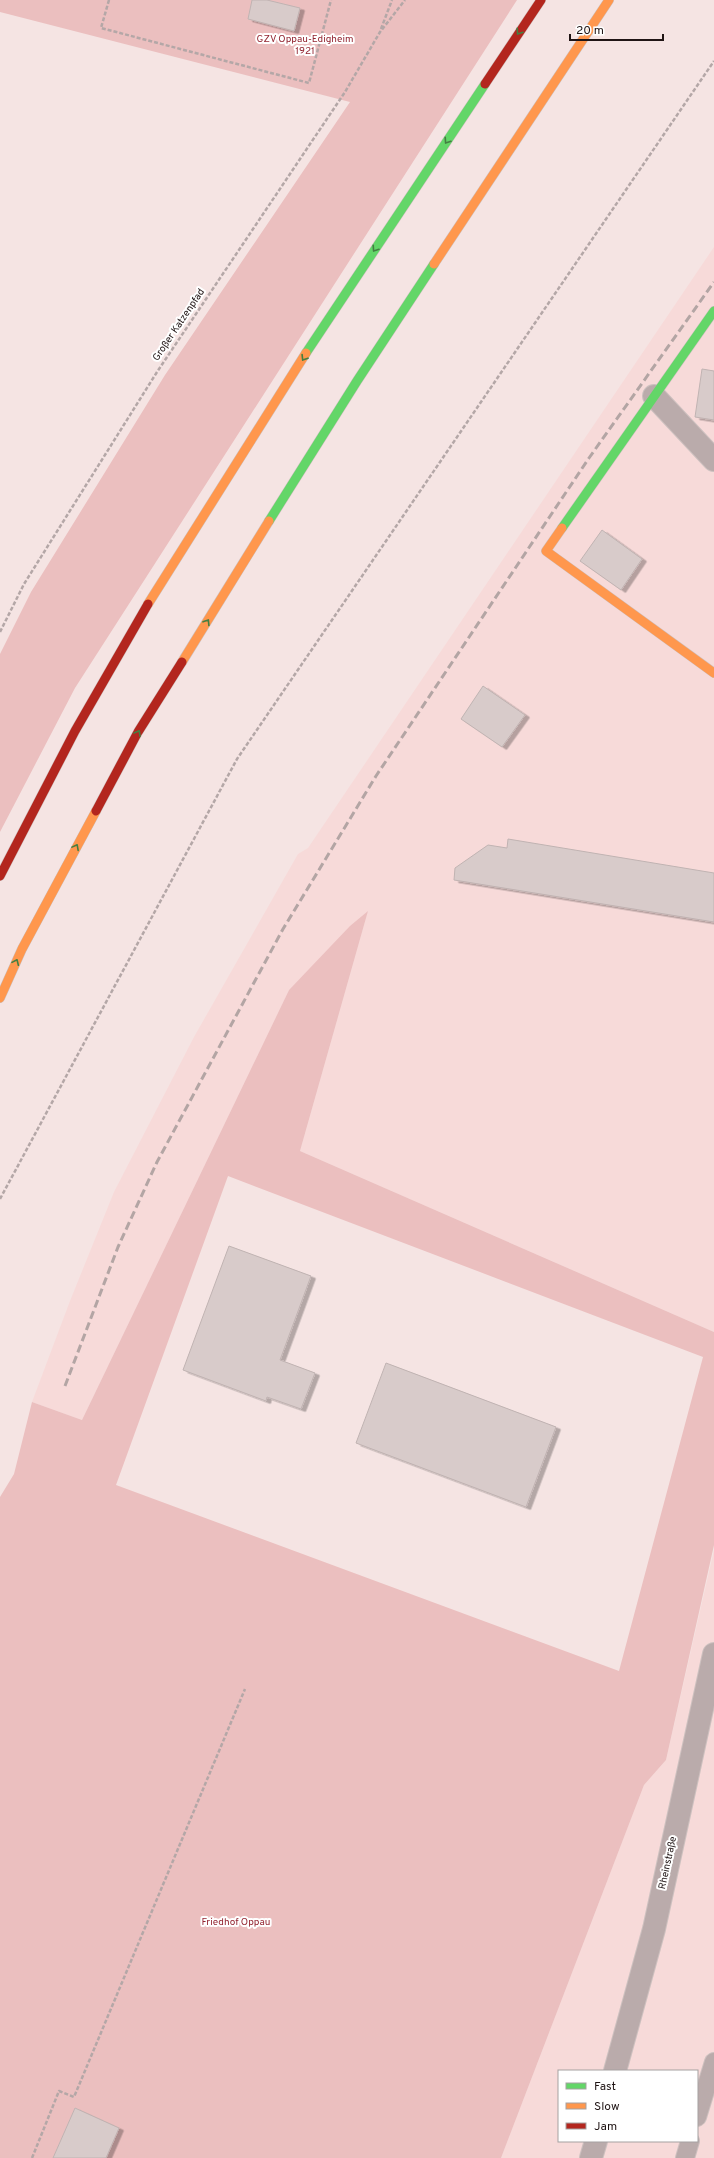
<svg xmlns="http://www.w3.org/2000/svg" width="714" height="2158" viewBox="0 0 714 2158" font-family="Overpass,sans-serif">
  <style>
    .built { fill: #f7dad9; fill-rule: evenodd }
    .green { fill: #ebbfbf; fill-rule: evenodd }
    .building { fill: #d8cbca; stroke: #c0b3b2; filter: url(#shadow) }
    .lines { fill: none; stroke-linecap: round; stroke-linejoin: round }
    .lane-casing { stroke: #cdc0bf; stroke-width: 20 }
    .street-casing { stroke: #cdc0bf; stroke-width: 24 }
    .fast-casing { stroke: #cdc0bf; stroke-width: 10 }
    .slow-casing { stroke: #cdc0bf; stroke-width: 10 }
    .jam-casing { stroke: #cdc0bf; stroke-width: 10 }
    .path { stroke: #b4a7a7; stroke-width: 2.5; stroke-dasharray: 4 2; stroke-linecap: butt }
    .lane { stroke: #baabab; stroke-width: 18 }
    .street { stroke: #baabab; stroke-width: 22 }
    .fast { stroke: #63d668; stroke-width: 9 }
    .slow { stroke: #ff974d; stroke-width: 9 }
    .jam { stroke: #b3261e; stroke-width: 9 }
    .rail { stroke: #b3a5a4; stroke-width: 3; stroke-dasharray: 8 4; stroke-linecap: butt }
    .oneway { stroke: #447f42 }
    .labels { text-anchor: middle; dominant-baseline: central; stroke-width: 4; stroke-linejoin: round; paint-order: stroke }
    .park-label { font-size: 10px; fill: #922430; stroke: #fff }
    .street-label { font-size: 10px; fill: #1f1414; stroke: #fff }
  </style>
  <defs>
    <filter id="shadow"><feDropShadow dx="4.5" dy="2.5" stdDeviation="0" flood-color="#0004"/></filter>
  </defs>
  <rect width="100%" height="100%" fill="#f5e4e3"/>
  <g class="built">
    <polygon points="714,247 714,1332 300,1151 368,911 289,990 82,1420 32,1402 70,1301 114,1192 194,1037 298,854 308,848"/>
    <path d="M714,1550V2158H501L644,1785L666,1760ZM559,2071H697V2141H559Z"/>
  </g>
  <g class="green">
    <polygon points="0,0 517,0 75,688 0,832 0,654 31,592 165,375 350,102 0,12"/>
    <path d="M368,911L300,1151L714,1332V1545L666,1760L644,1785L501,2158H0V1497L14,1474L32,1402L82,1420L289,990L350,926ZM228,1176L703,1357L619,1671L116,1485Z"/>
  </g>
  <g class="building">
    <polygon points="252,0 267,0 300,8 294,31 248,19"/>
    <polygon points="702,369 714,371 714,420 695,417"/>
    <polygon points="602,530 642,559 621,590 580,561"/>
    <polygon points="483,686 525,715 502,747 461,719"/>
    <polygon points="508,839 714,873 714,922 454,880 455,868 488,845 507,848"/>
    <polygon points="229,1246 311,1276 280,1360 315,1373 301,1409 267,1397 266,1401 183,1370"/>
    <polygon points="386,1363 556,1427 526,1507 356,1443"/>
    <polygon points="75,2108 119,2128 106,2158 53,2158"/>
  </g>
  <g class="lines">
    <g class="lane-casing">
      <g id="lane">
        <polyline points="697,2117 714,2062"/>
        <polyline points="685,2158 690,2141"/>
      </g>
    </g>
    <g class="street-casing">
      <g id="street">
        <polyline points="654,396 714,460"/>
        <polyline points="615,2071 654,1929 714,1654"/>
        <polyline points="591,2158 596,2141"/>
      </g>
    </g>
    <g class="fast-casing">
      <g id="fast">
        <polyline points="306,353 485,84"/>
        <polyline points="269,521 357,381 434,264"/>
        <polyline points="562,528 714,311"/>
      </g>
    </g>
    <g class="slow-casing">
      <g id="slow">
        <polyline points="434,264 609,0"/>
        <polyline points="562,528 546,551 714,673"/>
        <polyline points="148,604 306,353"/>
        <polyline points="182,662 269,521"/>
        <polyline points="0,998 22,949 96,811"/>
      </g>
    </g>
    <g class="jam-casing">
      <g id="jam">
        <polyline points="485,84 541,0"/>
        <polyline points="96,811 138,732 182,662"/>
        <polyline points="0,876 75,731 148,604"/>
      </g>
    </g>
    <g class="path">
      <polyline points="109,0 101,28 309,83 331,0"/>
      <polyline points="381,29 392,0"/>
      <polyline points="0,632 24,584 157,372 345,92 380,32 405,0"/>
      <polyline points="0,1199 237,759 714,61"/>
      <polyline points="32,2158 59,2091 74,2097 245,1689"/>
    </g>
    <use href="#lane" class="lane"/>
    <use href="#street" class="street"/>
    <use href="#fast" class="fast"/>
    <use href="#slow" class="slow"/>
    <use href="#jam" class="jam"/>
    <polyline class="rail" points="65,1386 118,1247 157,1162 283,929 376,776 589,458 714,282"/>
  </g>
  <defs><path id="oneway-chevron" d="M-2-3.5L2.5 0L-2 3.5" fill="none" stroke-width="1.6" stroke-linecap="round" stroke-linejoin="round"/></defs>
  <g class="oneway">
    <use href="#oneway-chevron" transform="translate(519 32) rotate(124)"/>
    <use href="#oneway-chevron" transform="translate(447 141) rotate(124)"/>
    <use href="#oneway-chevron" transform="translate(375 249) rotate(124)"/>
    <use href="#oneway-chevron" transform="translate(304 358) rotate(122)"/>
    <use href="#oneway-chevron" transform="translate(207 622) rotate(-58)"/>
    <use href="#oneway-chevron" transform="translate(138 733) rotate(-60)"/>
    <use href="#oneway-chevron" transform="translate(76 847) rotate(-62)"/>
    <use href="#oneway-chevron" transform="translate(16 962) rotate(-66)"/>
  </g>
  <g class="labels">
    <g class="park-label">
      <text x="305" y="39">GZV Oppau-Edigheim<tspan x="305" dy="12">1921</tspan></text>
      <text x="236" y="1922">Friedhof Oppau</text>
    </g>
    <g class="street-label">
      <text transform="translate(179 325) rotate(-56)">Großer Katzenpfad</text>
      <text transform="translate(668 1863) rotate(-78)">Rheinstraße</text>
    </g>
  </g>
  <rect x="558" y="2070" width="140" height="72" fill="#ffffff" stroke="#a5a1a1"/>
  <rect x="566" y="2083" width="20" height="6" fill="#63d668" stroke="#a5a1a1"/>
  <text x="594" y="2090" font-size="12" fill="#1f1414">Fast</text>
  <rect x="566" y="2103" width="20" height="6" fill="#ff974d" stroke="#a5a1a1"/>
  <text x="594" y="2110" font-size="12" fill="#1f1414">Slow</text>
  <rect x="566" y="2123" width="20" height="6" fill="#b3261e" stroke="#a5a1a1"/>
  <text x="594" y="2130" font-size="12" fill="#1f1414">Jam</text>
  <path d="M570 34v6h93v-6" fill="none" stroke="#1f1414" stroke-width="2"/>
  <text x="576" y="34" font-size="12" fill="#1f1414" stroke="#ffffff" stroke-width="3" paint-order="stroke">20 m</text>
</svg>
